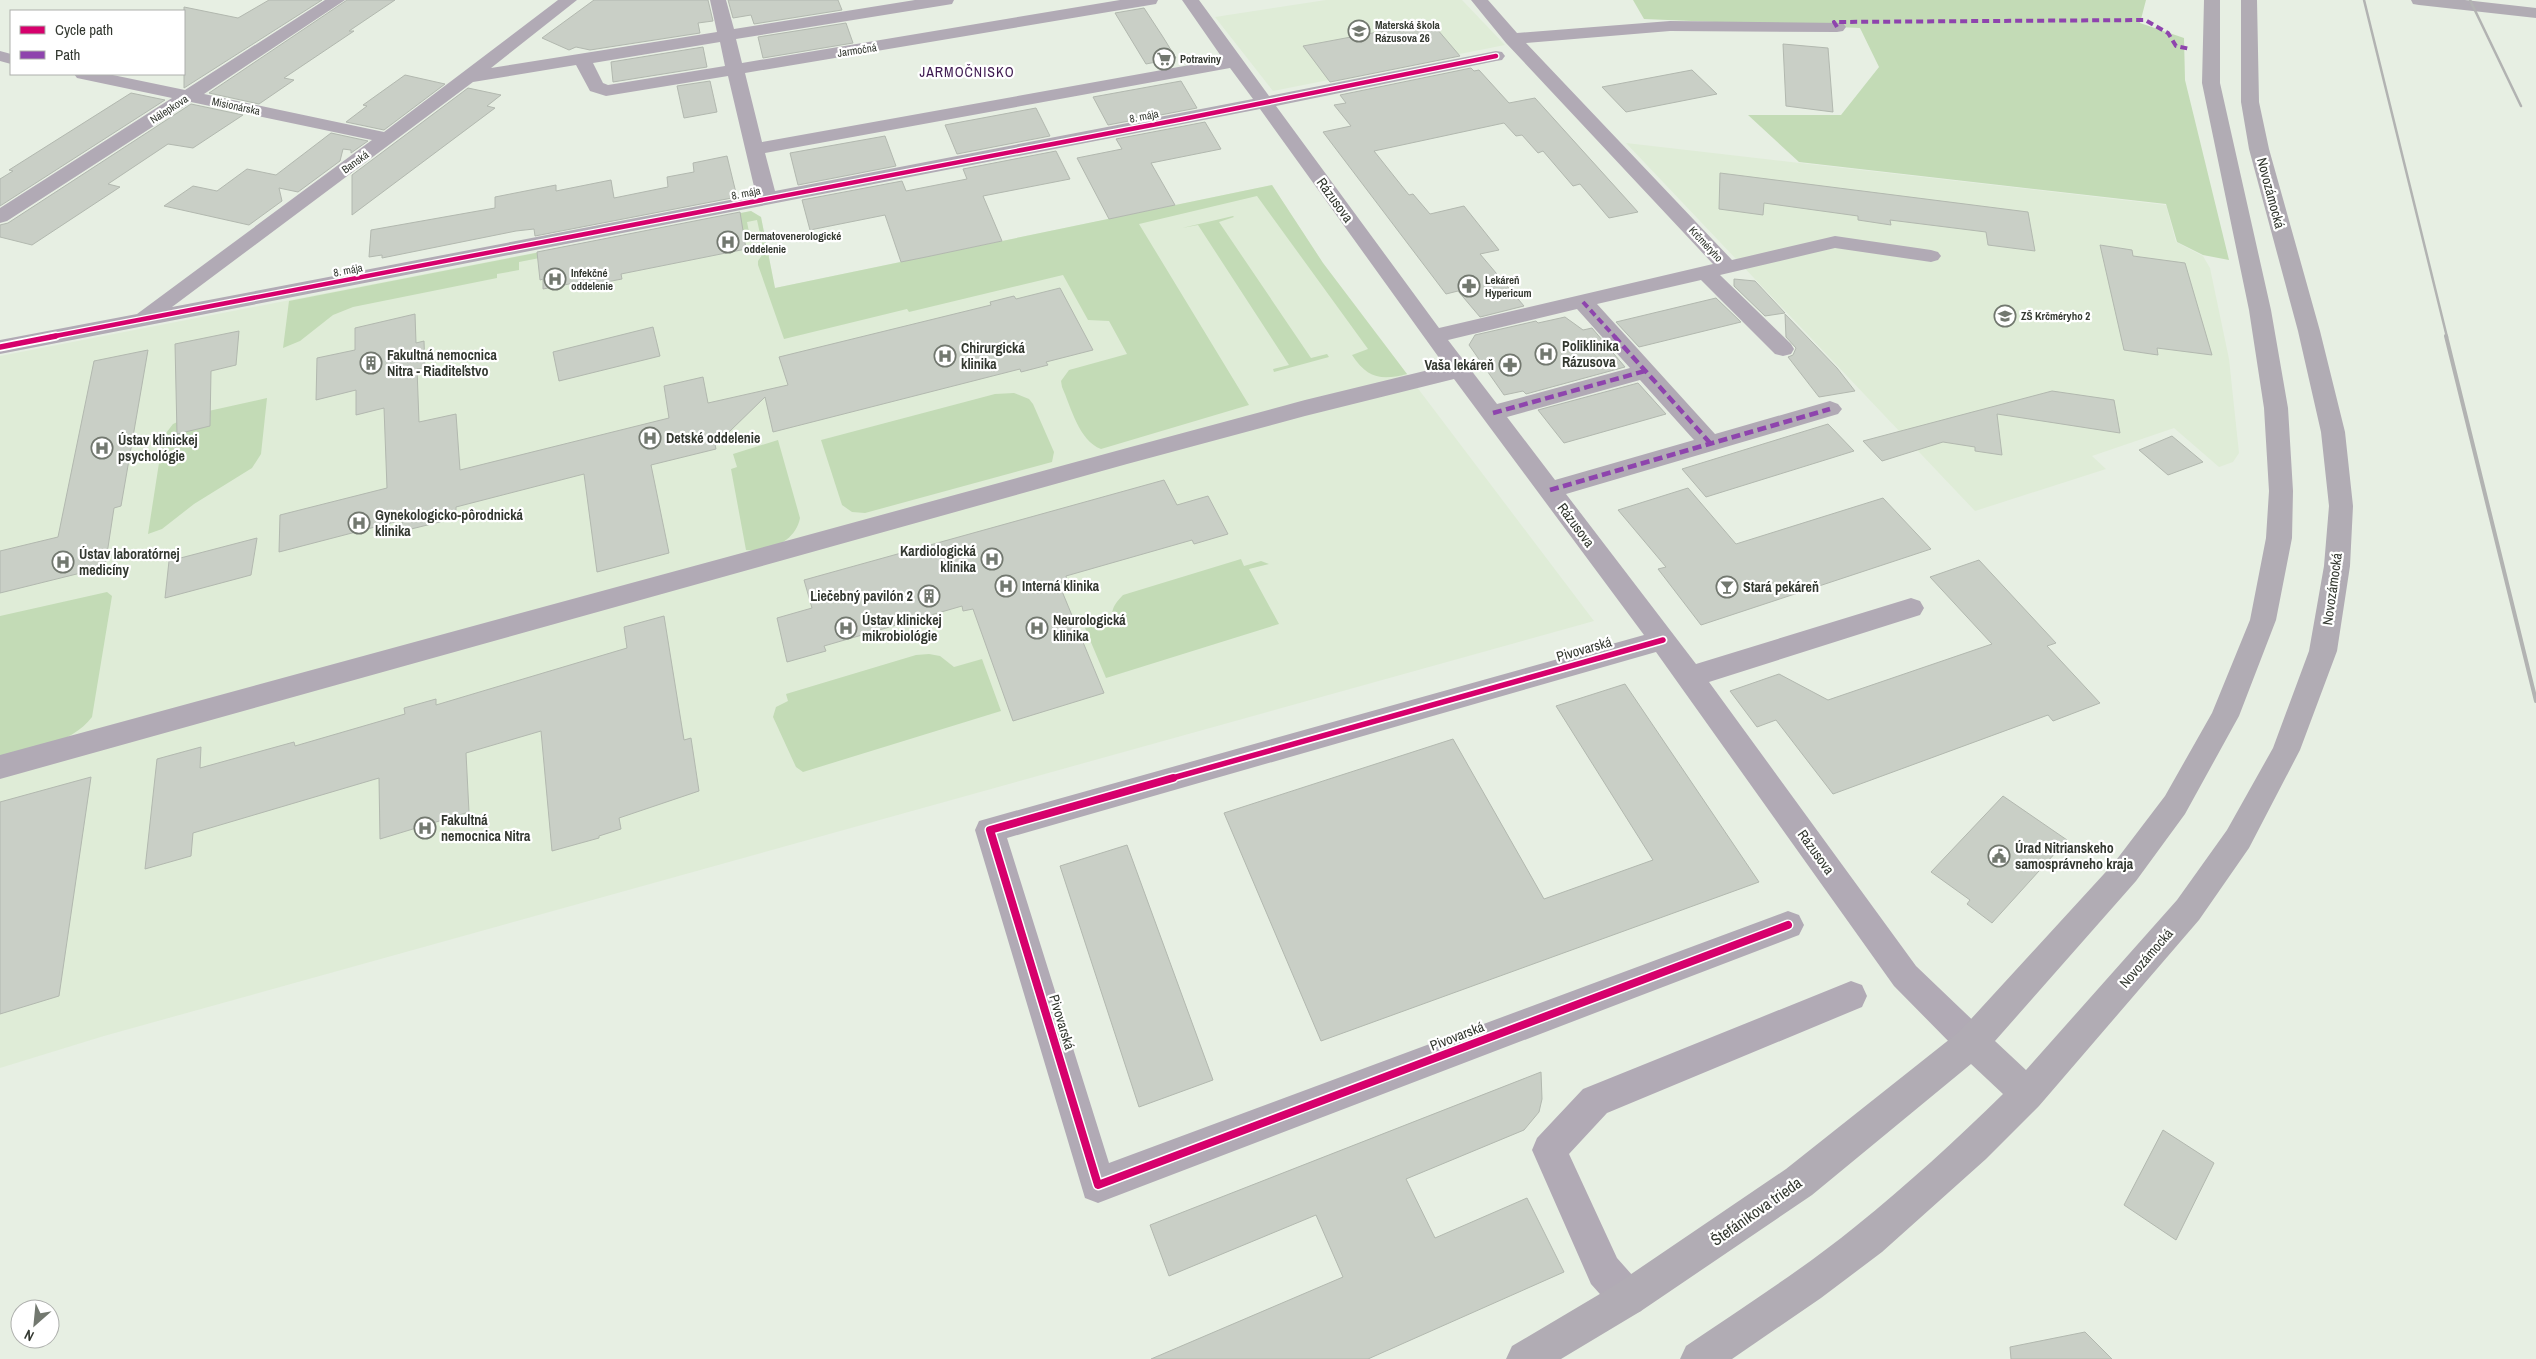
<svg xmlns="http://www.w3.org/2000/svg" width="2536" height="1359" viewBox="0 0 2536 1359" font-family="'Archivo Narrow',sans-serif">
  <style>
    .built { fill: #dfecd7 }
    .green { fill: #c3dbb6 }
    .building { fill: #c9cfc6; stroke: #b2b8af }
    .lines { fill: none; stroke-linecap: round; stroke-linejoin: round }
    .minor { fill: #b1aab5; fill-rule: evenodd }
    .major { fill: #b1acb4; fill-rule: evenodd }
    .rail-far1 { stroke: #b2b3b2; stroke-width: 2.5 }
    .rail { stroke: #b2b3b2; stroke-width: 4 }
    .quiet-far1 { stroke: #8e44ad; stroke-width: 4; stroke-dasharray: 7 4; stroke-linecap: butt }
    .quiet { stroke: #8e44ad; stroke-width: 4.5; stroke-dasharray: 9 4.5; stroke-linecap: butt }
    .cycleway-far2-casing { stroke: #fff; stroke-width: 7 }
    .cycleway-far1-casing { stroke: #fff; stroke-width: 9 }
    .cycleway-casing { stroke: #fff; stroke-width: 11 }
    .cycleway-far2 { stroke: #d6006c; stroke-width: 4.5 }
    .cycleway-far1 { stroke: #d6006c; stroke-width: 5.5 }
    .cycleway { stroke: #d6006c; stroke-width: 8 }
    .labels { text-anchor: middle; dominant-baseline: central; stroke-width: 4.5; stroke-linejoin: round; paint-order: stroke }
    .far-poi-label { font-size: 11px; font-weight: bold; fill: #333830; stroke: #fff; text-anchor: start }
    .far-street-label { font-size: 11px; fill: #333830; stroke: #fff }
    .far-quarter-label { font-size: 14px; letter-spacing: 1px; fill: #3d184f; stroke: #fff }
    .street-label { font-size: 14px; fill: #333830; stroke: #fff }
    .poi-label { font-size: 14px; font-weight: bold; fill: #333830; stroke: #fff; text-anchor: start }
    .near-street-label { font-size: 16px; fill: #333830; stroke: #fff }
  </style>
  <rect width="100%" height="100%" fill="#e7efe3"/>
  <g class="built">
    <polygon points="1326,0 1462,0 1505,45 1273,91 1215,17"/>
    <polygon points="1626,143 2166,205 2176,242 2203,256 2210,268 2229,359 2239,453 2233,462 2219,467 2174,428 2092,456 2106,469 1975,511"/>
    <polygon points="1272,185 1323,263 1594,621 104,1036 0,1068 0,356 751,211 761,217 775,288"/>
  </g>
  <g class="green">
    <polygon points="1633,0 2146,0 2140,23 2184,38 2185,80 2229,260 2203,255 2177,242 2166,204 1799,162 1748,115 1841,115 1879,67 1860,28 1644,19"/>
    <path d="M1272,185L1323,263L1407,374C1381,381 1367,378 1352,355L1368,349L1257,196L1139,224L1249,405L1101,449C1079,441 1071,407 1062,387L1061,381L1069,370L1127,354L1109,321L1088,320L1063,275L909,312L907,309L784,339L758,265V261L764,252L757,220L747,222L749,232L617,243L519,262V270L497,274V278L353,307L333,315L300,341L283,348L289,301L751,211L761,217L775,288Z"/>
    <polygon points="1233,216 1234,217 1219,222 1311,358 1327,354 1329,357 1274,372 1273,369 1289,365 1198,225 1182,228"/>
    <polygon points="1014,393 1029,399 1033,404 1054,452 1052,462 865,513 852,512 842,505 821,440 995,394"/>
    <polygon points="267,398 261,454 252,468 194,504 162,529 148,534 163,437 173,424 195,414"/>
    <path d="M778,440L800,518C796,541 769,553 746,550L731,469L737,467L733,454Z"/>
    <path d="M1241,559L1244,566L1261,561L1269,564L1249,569L1279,624L1106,678L1085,628L1112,620C1111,609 1115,603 1123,595Z"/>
    <path d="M107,592L112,596L92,717C70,745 34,748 0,758V616Z"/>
    <polygon points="929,654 940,656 954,667 982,659 1001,711 803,772 796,767 773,717 776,707 788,701 786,694 916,655"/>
  </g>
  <g class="building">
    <polygon points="269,0 322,0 184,88 184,7 238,18"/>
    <polygon points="347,0 395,0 349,31 354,31 284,78 294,80 259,104 209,93"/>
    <polygon points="594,0 708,0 713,21 698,23 700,33 590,50 576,47 569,50 542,38"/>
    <polygon points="728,0 838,0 842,10 754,24 751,15 733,18"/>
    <polygon points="1144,8 1163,37 1176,58 1146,64 1115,13"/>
    <polygon points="1431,22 1460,56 1330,82 1303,46"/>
    <polygon points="846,23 853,43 763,58 758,37"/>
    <polygon points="1783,44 1828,48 1833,112 1786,106"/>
    <polygon points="703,47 707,67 613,82 611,62"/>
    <polygon points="1471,68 1474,71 1479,70 1509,103 1535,98 1638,212 1609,218 1580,184 1573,186 1543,151 1538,153 1522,135 1516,136 1504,123 1374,151 1409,195 1413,194 1430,214 1464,206 1499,250 1480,254 1524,306 1480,317 1458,291 1446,294 1323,132 1351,126 1334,105 1346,103 1340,95"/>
    <polygon points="1692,70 1717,94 1626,112 1602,87"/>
    <polygon points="405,75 445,84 384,130 346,122 367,106 363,105"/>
    <polygon points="710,81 717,112 684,118 677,86"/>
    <polygon points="1181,81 1197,108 1108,125 1093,97"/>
    <polygon points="468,88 501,95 487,106 495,108 352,215 352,175"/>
    <polygon points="131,93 165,100 0,206 0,179 13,171 9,170"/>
    <polygon points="191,104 243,115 193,148 168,144 108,184 120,187 32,245 0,237 0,225 8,223"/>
    <polygon points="1036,108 1050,136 957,154 945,125"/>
    <polygon points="1205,122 1221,149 1151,163 1175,205 1109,219 1077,158 1122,149 1116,139"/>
    <polygon points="331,133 368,141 351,153 351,150 343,149 340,161 298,192 279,188 282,201 249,225 164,206 193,186 217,191 247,169 276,175"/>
    <polygon points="885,136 896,166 798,185 790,153"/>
    <polygon points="1056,151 1070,179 983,196 1002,241 926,257 901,262 885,215 810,230 802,200 902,181 906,191 967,179 963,169"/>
    <polygon points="727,156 737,197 535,236 534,229 516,231 382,258 382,255 369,257 371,230 495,208 495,197 556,185 556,191 611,180 614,198 668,187 667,177 694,172 693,163"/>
    <polygon points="1720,173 2028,212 2035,251 1988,245 1986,232 1890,220 1891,225 1858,220 1858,216 1764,203 1763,215 1719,209"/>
    <polygon points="740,212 746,249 621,274 622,279 596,284 595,279 543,289 543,279 540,280 537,252"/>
    <polygon points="2100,245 2132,250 2133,256 2185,263 2212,355 2157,348 2158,355 2124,350"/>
    <polygon points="1734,279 1755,281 1785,313 1765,316 1734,286"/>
    <polygon points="1060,288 1093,350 1046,362 1048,365 1021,372 1020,369 773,432 765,397 729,432 714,440 716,449 651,465 669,553 597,572 584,474 456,507 456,518 403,531 402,520 279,552 280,515 387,488 384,408 356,415 356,390 316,400 317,358 355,350 355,328 415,314 416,343 424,341 425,368 417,369 419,422 456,414 460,470 669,418 664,386 703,377 708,403 788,385 779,357 991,305 990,302 1014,296 1016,299"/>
    <polygon points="1716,298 1741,322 1639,347 1616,322"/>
    <polygon points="1785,314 1837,368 1855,391 1819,397 1788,357 1793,355 1796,348 1786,337"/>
    <polygon points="1565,317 1583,330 1592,328 1625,367 1526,394 1523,391 1504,395 1469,345 1475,335 1536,321 1538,323"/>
    <polygon points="653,327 660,356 559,381 553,352"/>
    <polygon points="239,331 236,365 211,371 210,426 177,434 175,344"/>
    <polygon points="148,350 121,506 114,508 105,567 0,593 0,551 58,537 94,361"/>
    <polygon points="1638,383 1666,414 1564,443 1538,410"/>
    <polygon points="2052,391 2114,400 2120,433 1997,414 2002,455 1975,451 1975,447 1943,442 1882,461 1863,441"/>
    <polygon points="1828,424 1854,451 1706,497 1682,469"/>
    <polygon points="2172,436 2203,462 2168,475 2139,450"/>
    <polygon points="1164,480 1177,505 1208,496 1228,534 1194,544 1192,540 1066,576 1067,581 1059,584 1104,693 1013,721 973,609 963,611 962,606 824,646 826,651 787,662 777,618 812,608 804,580"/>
    <polygon points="1688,488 1736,544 1883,498 1931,549 1701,625 1658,569 1666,567 1618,510"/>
    <polygon points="257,538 251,575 165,598 169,561"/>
    <polygon points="1979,560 2056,643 2047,646 2100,703 2053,721 2048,715 1833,794 1776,720 1757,727 1730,691 1779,674 1828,700 1992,644 1930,577"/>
    <polygon points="664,616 684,740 691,738 699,791 619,818 621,829 599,836 599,838 552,851 541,731 466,753 469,812 380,839 379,778 193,833 191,856 145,869 157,759 201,747 200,768 294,742 295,746 405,714 404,708 436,699 436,705 627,648 624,627"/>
    <polygon points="1625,684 1759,882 1321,1041 1224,813 1453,739 1544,899 1653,860 1556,706"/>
    <polygon points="91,777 59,996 0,1014 0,802"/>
    <polygon points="2003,796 2067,840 1992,923 1967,904 1970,900 1931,872"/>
    <polygon points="1127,845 1213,1080 1139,1107 1060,866"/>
    <polygon points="1541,1072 1542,1099 1539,1112 1524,1130 1406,1179 1435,1238 1527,1198 1564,1272 1368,1359 1151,1359 1343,1277 1316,1215 1169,1276 1150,1225"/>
    <polygon points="2163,1130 2214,1163 2176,1240 2124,1205"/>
    <polygon points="2085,1332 2112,1359 2011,1359 2010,1347"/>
  </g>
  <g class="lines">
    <g class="minor">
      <path d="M325,0H345L204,94L384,132L558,0H577L491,68L717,32L710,0H726L734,29L915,0H954L952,4L946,5L736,39L742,63L1120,0H1158L1156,4L1150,5L745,73L762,142L1223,59L1182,0H1199L1269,96L1496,51L1502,52L1505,56L1502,60L1496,61L1276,106L1439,328L1713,264L1506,43L1471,0H1488L1517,33L1670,21L1843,23L1846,27L1843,31L1837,32L1670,31L1526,43L1732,260L1835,236L1931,250L1938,252L1941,256L1938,260L1931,262L1835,248L1720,275L1791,344L1794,349L1791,354L1783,356L1775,354L1701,280L1597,304L1715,434L1830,401L1838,404L1842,409L1838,414L1566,494L1696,664L1911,598L1920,601L1924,608L1920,615L1709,682L1916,966L1984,1031L1989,1042L1984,1053L1972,1058L1960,1053L1894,986L1656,652L1007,838L1109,1163L1788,911L1799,915L1804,925L1799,935L1098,1203L1085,1198L975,830L979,821L1644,635L1454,379L1305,416L1127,464L0,779V755L1127,448L1305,400L1445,366L1260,109L0,354V340L137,314L372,140L191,102L7,221L0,223V208L172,98L77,78L74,74H108L185,90ZM720,42L725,66L608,85L603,83L593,63ZM576,65L590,91L606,96L728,76L756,195L172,307L473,82ZM1230,68L1253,99L775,191L765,153ZM1577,309L1630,368L1497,404L1448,340ZM1640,380L1694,440L1555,480L1507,417Z"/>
      <polygon points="0,51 11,54 11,64 0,61"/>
      <polygon points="1851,981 1862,985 1867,996 1862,1007 1607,1113 1569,1154 1617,1258 1641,1285 1647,1298 1641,1311 1628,1317 1615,1311 1591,1284 1532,1150 1537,1138 1583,1089"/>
    </g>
    <g class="major">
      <path d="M2204,0H2220V83L2271,310L2288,408L2293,491L2292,538L2276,620L2239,716L2185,814L2136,881L1995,1041L2026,1070L2177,900L2227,830L2273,748L2309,651L2324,566L2329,506L2321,432L2298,331L2249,149L2241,102V0H2257L2259,102L2269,149L2320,331L2345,432L2353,506L2350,566L2337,651L2300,750L2249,848L2199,920L2039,1106L1986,1159L1882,1252L1821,1298L1732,1359H1680L1686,1346C1743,1307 1802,1270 1856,1226C1907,1185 1956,1140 2003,1094L1971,1064L1812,1195L1641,1311L1561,1359H1506L1512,1346L1615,1285L1786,1169L1960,1031L2114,863L2165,796L2212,713L2250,620L2266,538L2269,491L2264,408L2249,310L2202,83Z"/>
      <polygon points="2411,0 2465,0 2536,8 2536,18 2419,5 2413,4"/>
    </g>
    <g class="rail-far1">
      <polyline points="2364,0 2447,337"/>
      <polyline points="2470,0 2521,106"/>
    </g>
    <polyline class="rail" points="2446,336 2536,701"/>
    <g class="quiet-far1">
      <polyline points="1837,27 1834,22 2145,20 2168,33 2176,46 2190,49"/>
      <polyline points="1583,302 1615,337"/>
    </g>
    <g class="quiet">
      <polyline points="1614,336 1711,444"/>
      <polyline points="1493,413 1645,371"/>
      <polyline points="1550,490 1830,409"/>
    </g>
    <g class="cycleway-far2-casing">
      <polyline id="cycleway-far2" points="50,337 1183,119 1496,56"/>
    </g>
    <g class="cycleway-far1-casing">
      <g id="cycleway-far1">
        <polyline points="0,347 56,336"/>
        <polyline points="1169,779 1663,640"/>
      </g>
    </g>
    <g class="cycleway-casing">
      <polyline id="cycleway" points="1173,778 990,830 1098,1185 1788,925"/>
    </g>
    <use href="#cycleway-far2" class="cycleway-far2"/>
    <use href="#cycleway-far1" class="cycleway-far1"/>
    <use href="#cycleway" class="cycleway"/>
  </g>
  <defs>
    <g id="school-ring" transform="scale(1.125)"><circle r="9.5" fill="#fff" stroke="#72786f" stroke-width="1.5"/><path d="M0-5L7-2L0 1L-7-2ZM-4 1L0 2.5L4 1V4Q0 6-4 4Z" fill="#72786f"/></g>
    <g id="supermarket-ring" transform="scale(1.125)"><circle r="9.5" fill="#fff" stroke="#72786f" stroke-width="1.5"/><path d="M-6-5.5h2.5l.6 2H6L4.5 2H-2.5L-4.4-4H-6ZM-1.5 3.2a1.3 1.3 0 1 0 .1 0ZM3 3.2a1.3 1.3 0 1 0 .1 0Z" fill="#72786f"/></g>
    <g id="hospital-ring" transform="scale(1.125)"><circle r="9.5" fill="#fff" stroke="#72786f" stroke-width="1.5"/><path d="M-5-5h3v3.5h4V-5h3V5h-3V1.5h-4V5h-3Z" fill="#72786f"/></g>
    <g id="pharmacy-ring" transform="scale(1.125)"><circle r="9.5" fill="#fff" stroke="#72786f" stroke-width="1.5"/><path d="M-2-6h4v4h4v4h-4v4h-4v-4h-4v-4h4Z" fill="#72786f"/></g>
    <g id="building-ring" transform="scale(1.125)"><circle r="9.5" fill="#fff" stroke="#72786f" stroke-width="1.5"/><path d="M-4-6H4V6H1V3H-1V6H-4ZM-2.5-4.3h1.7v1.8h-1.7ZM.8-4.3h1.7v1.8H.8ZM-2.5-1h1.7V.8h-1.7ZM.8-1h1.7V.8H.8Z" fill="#72786f"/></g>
    <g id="bar-ring" transform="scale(1.125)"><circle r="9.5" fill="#fff" stroke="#72786f" stroke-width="1.5"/><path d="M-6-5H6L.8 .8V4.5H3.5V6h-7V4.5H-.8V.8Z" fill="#72786f"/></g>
    <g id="civic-ring" transform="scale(1.125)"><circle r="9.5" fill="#fff" stroke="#72786f" stroke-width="1.5"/><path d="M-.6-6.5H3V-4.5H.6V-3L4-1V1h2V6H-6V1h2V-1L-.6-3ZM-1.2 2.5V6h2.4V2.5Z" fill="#72786f"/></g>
  </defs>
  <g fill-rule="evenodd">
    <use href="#school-ring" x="1359" y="31"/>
    <use href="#supermarket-ring" x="1164" y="59"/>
    <use href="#hospital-ring" x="728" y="242"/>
    <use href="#hospital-ring" x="555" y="279"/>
    <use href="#pharmacy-ring" x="1469" y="286"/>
    <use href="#school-ring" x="2005" y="316"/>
    <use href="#hospital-ring" x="1546" y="354"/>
    <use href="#hospital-ring" x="945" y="356"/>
    <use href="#building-ring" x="371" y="363"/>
    <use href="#pharmacy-ring" x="1510" y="365"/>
    <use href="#hospital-ring" x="650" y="438"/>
    <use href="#hospital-ring" x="102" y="448"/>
    <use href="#hospital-ring" x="359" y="523"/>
    <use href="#hospital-ring" x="992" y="559"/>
    <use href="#hospital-ring" x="63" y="562"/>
    <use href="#hospital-ring" x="1006" y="586"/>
    <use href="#bar-ring" x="1727" y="587"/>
    <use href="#building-ring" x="929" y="596"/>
    <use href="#hospital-ring" x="846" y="628"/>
    <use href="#hospital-ring" x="1037" y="628"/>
    <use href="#hospital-ring" x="425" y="828"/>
    <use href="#civic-ring" x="1999" y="856"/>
  </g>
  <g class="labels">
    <g class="far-poi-label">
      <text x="1375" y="25">Materská škola<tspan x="1375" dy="13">Rázusova 26</tspan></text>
      <text x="1180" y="59">Potraviny</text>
      <text x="744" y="236">Dermatovenerologické<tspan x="744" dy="13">oddelenie</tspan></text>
      <text x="571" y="273">Infekčné<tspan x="571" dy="13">oddelenie</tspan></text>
      <text x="1485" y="280">Lekáreň<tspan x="1485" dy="13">Hypericum</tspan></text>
      <text x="2021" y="316">ZŠ Krčméryho 2</text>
    </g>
    <g class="far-street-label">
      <text transform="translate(857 50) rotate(-9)">Jarmočná</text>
      <text transform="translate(236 106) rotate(12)">Misionárska</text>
      <text transform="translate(169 109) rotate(-33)">Nálepkova</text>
      <text transform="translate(1144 116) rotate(-11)">8. mája</text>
      <text transform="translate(355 162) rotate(-36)">Banská</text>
      <text transform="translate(746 193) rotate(-11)">8. mája</text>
      <text transform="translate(1706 244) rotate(47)">Krčméryho</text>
      <text transform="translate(348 270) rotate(-11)">8. mája</text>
    </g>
    <g class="far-quarter-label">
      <text x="967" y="72">JARMOČNISKO</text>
    </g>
    <g class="street-label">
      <text transform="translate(2271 193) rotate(75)">Novozámocká</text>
      <text transform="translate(1335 200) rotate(54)">Rázusova</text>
      <text transform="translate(1576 525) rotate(53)">Rázusova</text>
      <text transform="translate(2332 589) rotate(-82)">Novozámocká</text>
      <text transform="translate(1584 649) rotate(-16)">Pivovarská</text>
      <text transform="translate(1816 852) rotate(54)">Rázusova</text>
      <text transform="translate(2146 958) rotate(-49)">Novozámocká</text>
      <text transform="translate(1062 1022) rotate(73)">Pivovarská</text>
      <text transform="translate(1457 1036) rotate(-21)">Pivovarská</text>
    </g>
    <g class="poi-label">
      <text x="1562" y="346">Poliklinika<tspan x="1562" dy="16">Rázusova</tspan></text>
      <text x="961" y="348">Chirurgická<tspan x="961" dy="16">klinika</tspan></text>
      <text x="387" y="355">Fakultná nemocnica<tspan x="387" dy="16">Nitra - Riaditeľstvo</tspan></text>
      <text x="1494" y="365" text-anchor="end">Vaša lekáreň</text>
      <text x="666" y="438">Detské oddelenie</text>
      <text x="118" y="440">Ústav klinickej<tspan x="118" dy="16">psychológie</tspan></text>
      <text x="375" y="515">Gynekologicko-pôrodnická<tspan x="375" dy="16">klinika</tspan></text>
      <text x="976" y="551" text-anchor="end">Kardiologická<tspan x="976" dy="16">klinika</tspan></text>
      <text x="79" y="554">Ústav laboratórnej<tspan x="79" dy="16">medicíny</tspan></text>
      <text x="1022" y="586">Interná klinika</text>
      <text x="1743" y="587">Stará pekáreň</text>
      <text x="913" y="596" text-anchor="end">Liečebný pavilón 2</text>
      <text x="862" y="620">Ústav klinickej<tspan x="862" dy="16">mikrobiológie</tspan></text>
      <text x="1053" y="620">Neurologická<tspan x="1053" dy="16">klinika</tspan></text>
      <text x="441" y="820">Fakultná<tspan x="441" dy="16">nemocnica Nitra</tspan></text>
      <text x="2015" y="848">Úrad Nitrianskeho<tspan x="2015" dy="16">samosprávneho kraja</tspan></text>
    </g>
    <g class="near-street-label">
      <text transform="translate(1756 1211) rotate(-35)">Štefánikova trieda</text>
    </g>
  </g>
  <rect x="10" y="10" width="175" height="65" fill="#ffffff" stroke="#adafac"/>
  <rect x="20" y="26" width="25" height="8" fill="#d6006c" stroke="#adafac"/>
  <text x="55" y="35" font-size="15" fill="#333830">Cycle path</text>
  <rect x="20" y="51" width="25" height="8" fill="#8e44ad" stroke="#adafac"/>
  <text x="55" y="60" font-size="15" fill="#333830">Path</text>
  <g transform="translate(35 1324) rotate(207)"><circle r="24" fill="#ffffff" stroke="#adafac"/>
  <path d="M0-4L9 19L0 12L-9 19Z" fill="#72786f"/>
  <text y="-8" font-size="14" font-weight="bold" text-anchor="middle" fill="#333830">N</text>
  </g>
</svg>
